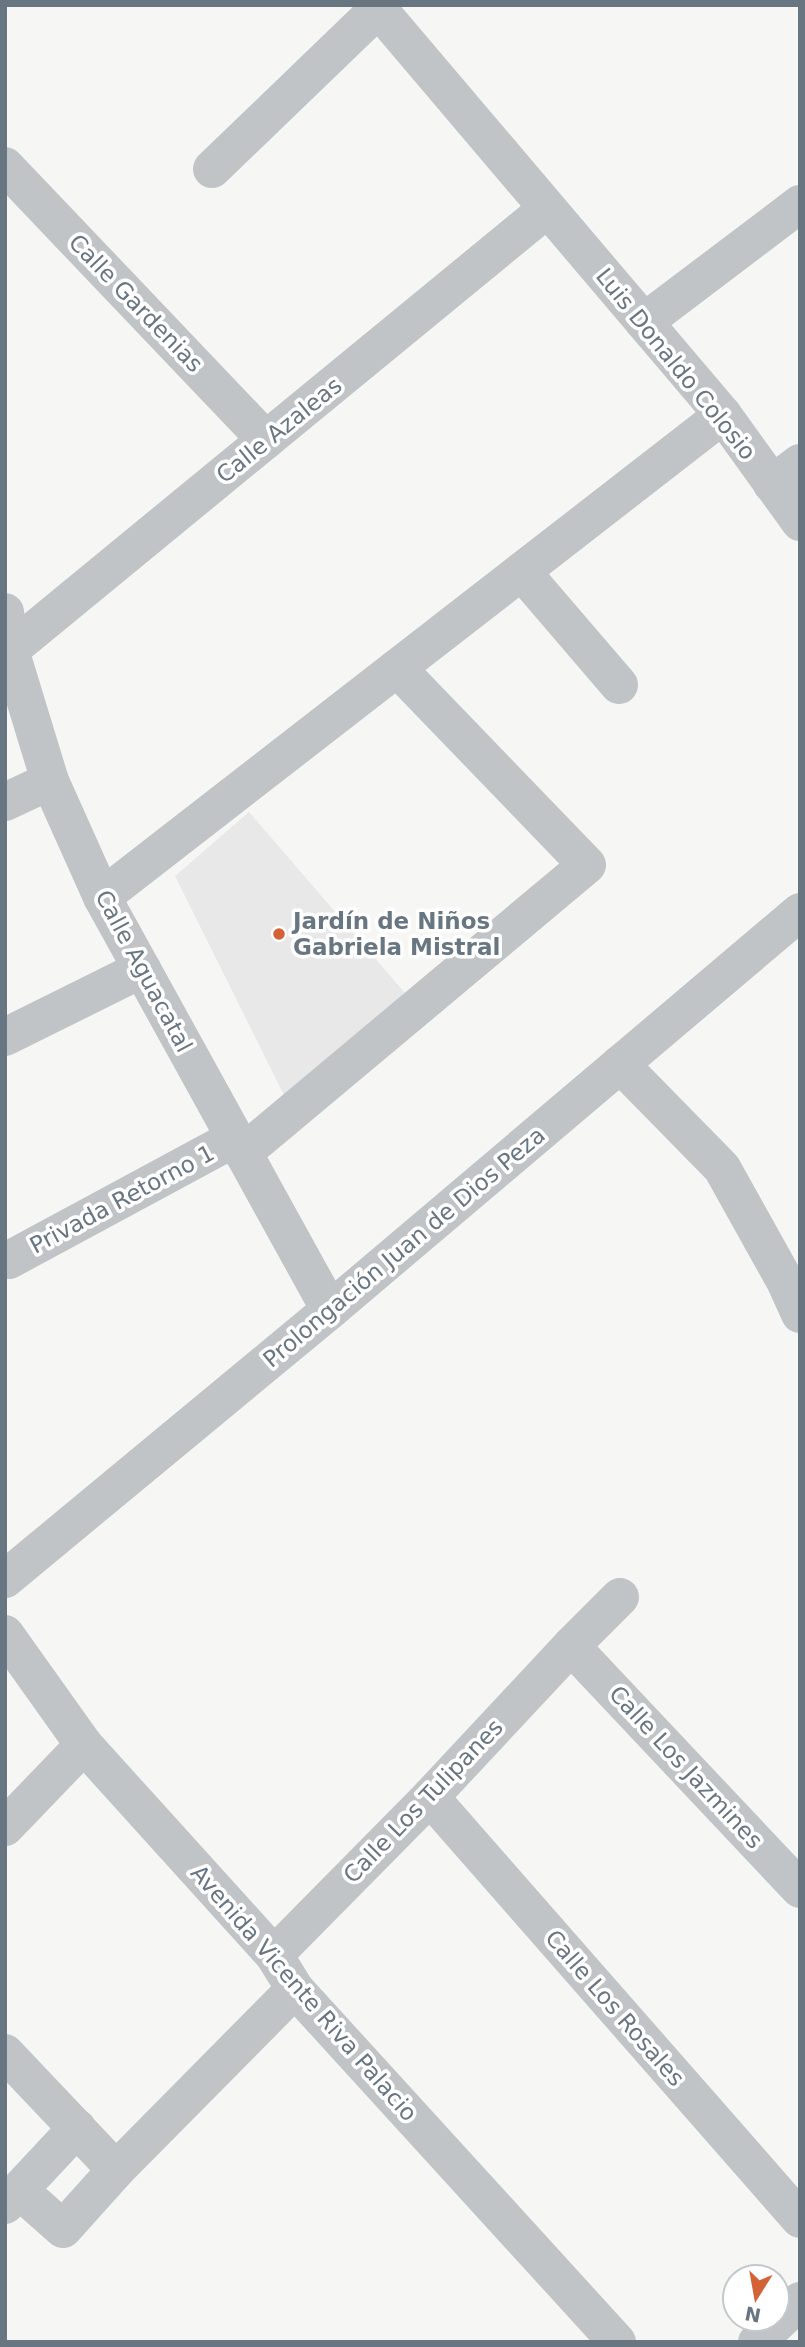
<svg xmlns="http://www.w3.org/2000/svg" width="805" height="2347" viewBox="0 0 805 2347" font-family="'DejaVu Sans',sans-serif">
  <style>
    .built { fill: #e7e8e7 }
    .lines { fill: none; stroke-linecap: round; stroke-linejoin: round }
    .minor { stroke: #c0c4c7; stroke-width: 38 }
    .poi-dot { fill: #d56136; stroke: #fff; stroke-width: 2.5 }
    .labels { text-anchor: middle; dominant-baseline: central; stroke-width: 7; stroke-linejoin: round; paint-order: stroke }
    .street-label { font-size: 23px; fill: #687682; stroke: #fff }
    .poi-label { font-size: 23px; font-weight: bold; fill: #687682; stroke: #fff; text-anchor: start }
  </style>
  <rect width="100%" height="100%" fill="#f6f7f4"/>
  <polygon class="built" points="249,812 405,993 285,1097 175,876"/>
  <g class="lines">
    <g class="minor">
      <polyline points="375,5 723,415 800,522"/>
      <polyline points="5,166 266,440"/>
      <polyline points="212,169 378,9"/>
      <polyline points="644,322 800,204"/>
      <polyline points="772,484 800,463"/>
      <polyline points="522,572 619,685"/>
      <polyline points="5,612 10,650 50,781 102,897 330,1310"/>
      <polyline points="10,650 547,209"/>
      <polyline points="5,802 50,781"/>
      <polyline points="102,897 723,415"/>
      <polyline points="5,1037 142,969"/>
      <polyline points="620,1064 722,1168 785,1281 800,1314"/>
      <polyline points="243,1153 587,865 397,668"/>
      <polyline points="9,1260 235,1138"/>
      <polyline points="5,1579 330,1310 800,912"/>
      <polyline points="5,1634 84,1745 274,1955 295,1989 617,2342"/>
      <polyline points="571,1646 800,1889"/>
      <polyline points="430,1797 800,2219"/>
      <polyline points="5,1827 84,1745"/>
      <polyline points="274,1955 430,1797 571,1646 620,1597"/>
      <polyline points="5,2053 116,2170"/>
      <polyline points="19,2190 63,2229 116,2170 295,1989"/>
      <polyline points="5,2205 77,2128"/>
      <polyline points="757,2342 800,2301"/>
    </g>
  </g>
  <circle class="poi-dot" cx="279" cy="934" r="7"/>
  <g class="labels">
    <g class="street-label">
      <text transform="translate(136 303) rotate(46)">Calle Gardenias</text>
      <text transform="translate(676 364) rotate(51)">Luis Donaldo Colosio</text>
      <text transform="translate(279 430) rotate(-39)">Calle Azaleas</text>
      <text transform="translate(144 971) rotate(62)">Calle Aguacatal</text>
      <text transform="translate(122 1199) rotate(-28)">Privada Retorno 1</text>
      <text transform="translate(404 1247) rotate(-40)">Prolongación Juan de Dios Peza</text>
      <text transform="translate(686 1767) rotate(47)">Calle Los Jazmines</text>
      <text transform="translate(423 1801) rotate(-46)">Calle Los Tulipanes</text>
      <text transform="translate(304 1993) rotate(49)">Avenida Vicente Riva Palacio</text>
      <text transform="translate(615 2008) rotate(49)">Calle Los Rosales</text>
    </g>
    <g class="poi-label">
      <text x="293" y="921">Jardín de Niños<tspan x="293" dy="26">Gabriela Mistral</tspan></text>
    </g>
  </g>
  <rect width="805" height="2347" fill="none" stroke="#687682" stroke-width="14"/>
  <g transform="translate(756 2298) rotate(191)"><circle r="33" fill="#ffffff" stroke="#c3c8cd" stroke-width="2"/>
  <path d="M0-5L12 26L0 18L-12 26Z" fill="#d56136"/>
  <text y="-10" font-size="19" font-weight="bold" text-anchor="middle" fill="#687682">N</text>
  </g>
</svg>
